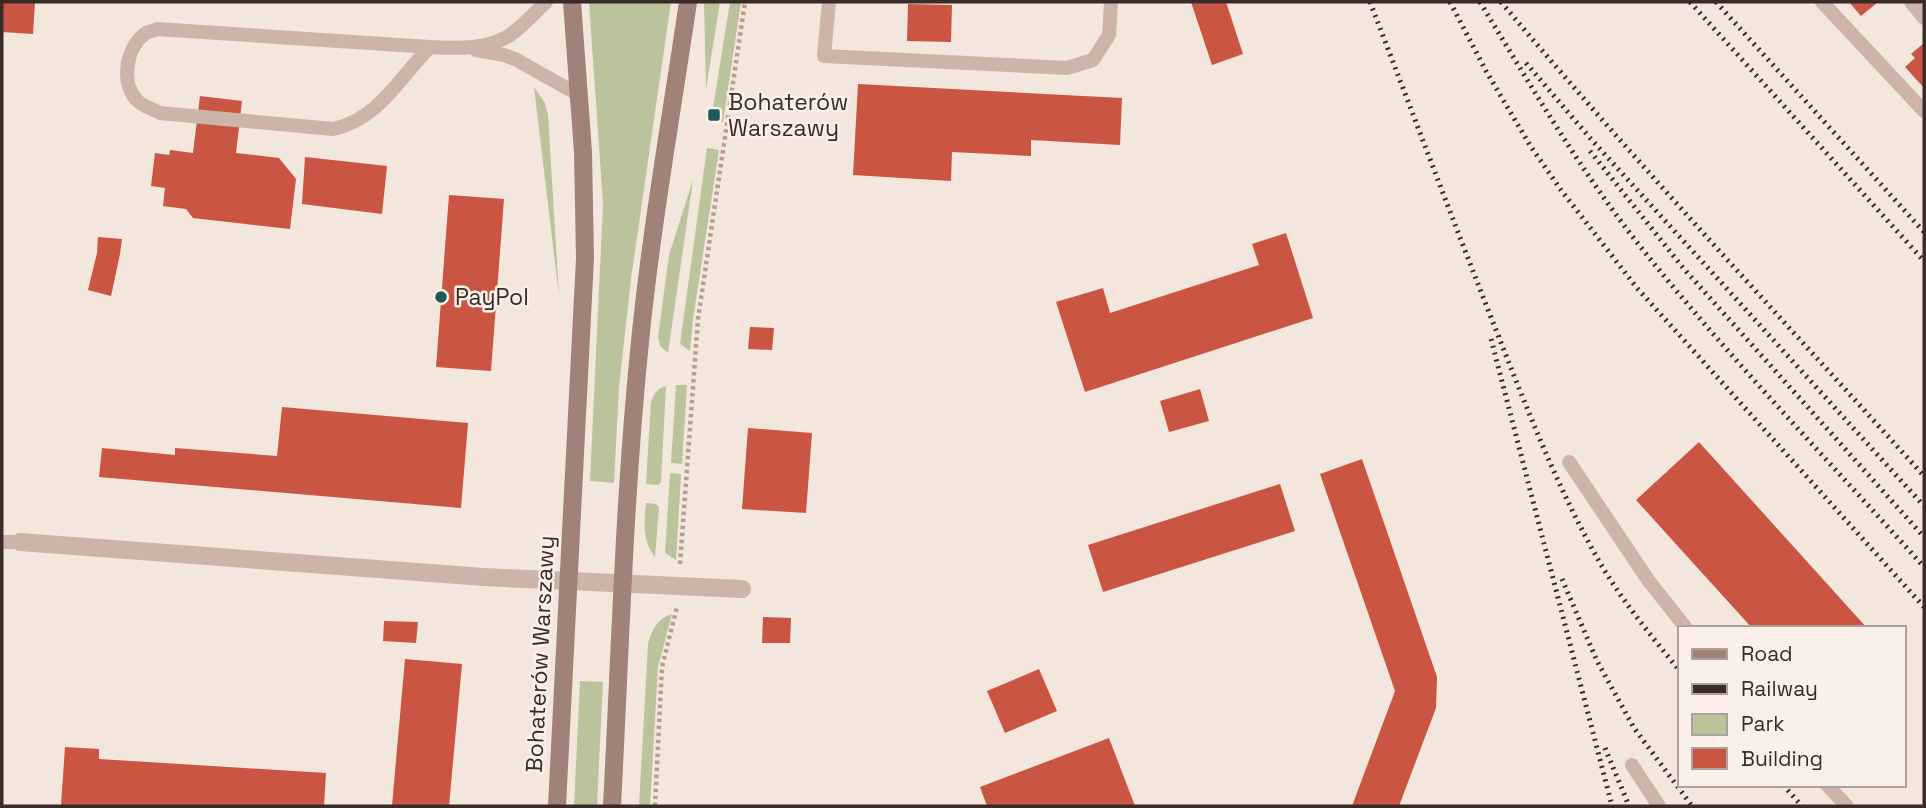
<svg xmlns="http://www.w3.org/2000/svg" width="1926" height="808" viewBox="0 0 1926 808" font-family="'Space Grotesk',sans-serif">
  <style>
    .green { fill: #bac39c }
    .building { fill: #ca5543 }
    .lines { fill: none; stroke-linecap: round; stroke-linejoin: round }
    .path { stroke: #b89e92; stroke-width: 4.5; stroke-dasharray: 3.5 3.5; stroke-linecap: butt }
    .lane { stroke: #ccb4a8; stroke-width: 14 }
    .street { stroke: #ccb4a8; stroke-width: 18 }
    .secondary { stroke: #a08279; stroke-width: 18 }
    .rail { stroke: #382b28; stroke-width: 5; stroke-dasharray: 2 5; stroke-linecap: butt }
    .poi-dot { fill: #1c5b58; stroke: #faf0e9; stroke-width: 2.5 }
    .labels { text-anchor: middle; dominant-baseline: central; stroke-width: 5; stroke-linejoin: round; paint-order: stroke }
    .poi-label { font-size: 23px; fill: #382b28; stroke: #faf0e9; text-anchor: start }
    .street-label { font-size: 23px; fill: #382b28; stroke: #faf0e9 }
  </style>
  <rect width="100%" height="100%" fill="#f3e6dc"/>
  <g class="green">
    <polygon points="589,2 671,2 631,279 619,387 614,483 590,481 603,204"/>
    <polygon points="705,2 720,2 706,89 704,5"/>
    <polygon points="730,2 741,2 723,122 711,120"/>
    <polygon points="534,87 545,103 548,115 559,296"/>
    <polygon points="707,148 719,150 693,319 690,351 680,344"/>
    <polygon points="693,180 668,353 660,346 658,337 669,255"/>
    <polygon points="676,385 687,385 682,464 671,463"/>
    <path d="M666,386L661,482L658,485L646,484L651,402C654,393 658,388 666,386Z"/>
    <polygon points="670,473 681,474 676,560 665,553"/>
    <path d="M646,503L656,504L659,507L655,557C642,541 644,523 646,503Z"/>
    <path d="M672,614L658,667L650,806H639L648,644C652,630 657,619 672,614Z"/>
    <polygon points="580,681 603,682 597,806 574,806"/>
  </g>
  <g class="building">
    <polygon points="2,2 35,2 33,34 2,32"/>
    <polygon points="1191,2 1226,2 1243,54 1212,65"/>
    <polygon points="1849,2 1878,2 1861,16"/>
    <polygon points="908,4 952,5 951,42 907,41"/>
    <polygon points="1924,43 1924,88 1905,67 1915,58 1911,54"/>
    <polygon points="858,84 1122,98 1120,145 1031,140 1031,156 952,152 951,181 853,175"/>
    <polygon points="200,96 242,101 236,153 279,158 296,179 290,229 193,218 186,209 163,206 165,188 151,186 155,153 169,155 170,150 193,153"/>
    <polygon points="305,157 387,166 382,214 302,204"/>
    <polygon points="449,195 504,199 491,371 436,367"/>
    <polygon points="1286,233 1313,318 1085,392 1056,302 1103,288 1110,313 1259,265 1252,244"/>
    <polygon points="98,237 122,239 120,254 111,296 88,290 97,253"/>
    <polygon points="750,327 774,328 772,350 748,349"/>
    <polygon points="1200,389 1209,421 1169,432 1160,401"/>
    <polygon points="282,407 468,423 461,508 99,477 102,448 175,455 175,448 277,456"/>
    <polygon points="748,428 812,433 806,513 742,509"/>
    <polygon points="1699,442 1867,628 1752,628 1636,500"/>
    <polygon points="1362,459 1437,677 1436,708 1399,806 1352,806 1395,691 1320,474"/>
    <polygon points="1280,484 1295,531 1103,592 1088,545"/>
    <polygon points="763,617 791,618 790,643 762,643"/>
    <polygon points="384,621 418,622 416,643 383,641"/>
    <polygon points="405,659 462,664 449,806 392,806"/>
    <polygon points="1039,669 1057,711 1005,733 987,691"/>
    <polygon points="1109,738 1135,806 987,806 980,787"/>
    <polygon points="65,747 99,749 99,759 326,773 324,806 61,805"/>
  </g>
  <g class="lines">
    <g class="path">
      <polyline points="680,564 698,319 745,2"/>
      <polyline points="655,806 662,667 677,607"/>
    </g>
    <g class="lane">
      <polyline points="829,2 824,56 1067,68 1093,60 1109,35 1111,2"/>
      <polyline points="1822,2 1924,111"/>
      <polyline points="1911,2 1924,18"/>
      <path d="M430,47C400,77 378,120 333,129L160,113C153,109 141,106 136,99C120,81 127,46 146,33C149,31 153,31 157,29L430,47C455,48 482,50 505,38C520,30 533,14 546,2"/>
      <polyline points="476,50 504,55 515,59 579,95"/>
      <polyline points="1569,462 1648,580 1686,628"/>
      <polyline points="2,542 20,542"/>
      <polyline points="1632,765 1659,806"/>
      <polyline points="1827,785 1847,806"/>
    </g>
    <polyline class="street" points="20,542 484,577 742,589"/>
    <g class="secondary">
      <polyline points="557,806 585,258 583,152 572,2"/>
      <path d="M612,806C620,655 624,503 639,352C650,235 671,118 688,2"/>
    </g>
    <g class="rail">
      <path d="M1370,2C1412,111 1453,221 1496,330C1526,406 1555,482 1595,554C1618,596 1649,633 1679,670"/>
      <polyline points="1450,2 1486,71 1531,147 1561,190 1637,288 1924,607"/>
      <path d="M1480,2C1531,86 1581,172 1643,250C1731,360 1830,462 1924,567"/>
      <path d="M1501,2C1637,164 1782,319 1924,476"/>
      <polyline points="1690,2 1924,261"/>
      <polyline points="1716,2 1924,232"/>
      <polyline points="1526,63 1590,138 1924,506"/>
      <polyline points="1590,151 1684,269 1924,537"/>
      <polyline points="1491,339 1612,806"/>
      <polyline points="1562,579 1597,661 1634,728 1692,806"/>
      <polyline points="1605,748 1629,806"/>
      <polyline points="1783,785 1802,806"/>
    </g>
  </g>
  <g class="poi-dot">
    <rect x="707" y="108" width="14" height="14" rx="3.5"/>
    <circle cx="441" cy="297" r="7"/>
  </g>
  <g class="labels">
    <g class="poi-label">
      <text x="728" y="102">Bohaterów<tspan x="728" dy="26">Warszawy</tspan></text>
      <text x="455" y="297">PayPol</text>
    </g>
    <g class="street-label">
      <text transform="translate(540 654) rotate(-87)">Bohaterów Warszawy</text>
    </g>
  </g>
  <rect width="1926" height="808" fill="none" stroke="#382b28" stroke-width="7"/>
  <rect x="1678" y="626" width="228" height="161" fill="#faf0e9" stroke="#aca19c" stroke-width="2"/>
  <rect x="1692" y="649" width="35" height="10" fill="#a08279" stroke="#aca19c" stroke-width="2"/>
  <text x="1741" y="661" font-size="21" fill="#382b28">Road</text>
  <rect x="1692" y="684" width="35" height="10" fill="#382b28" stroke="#aca19c" stroke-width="2"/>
  <text x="1741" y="696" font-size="21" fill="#382b28">Railway</text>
  <rect x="1692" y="714" width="35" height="21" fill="#bac39c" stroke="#aca19c" stroke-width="2"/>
  <text x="1741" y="731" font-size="21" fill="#382b28">Park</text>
  <rect x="1692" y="748" width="35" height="21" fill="#ca5543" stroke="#aca19c" stroke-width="2"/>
  <text x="1741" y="766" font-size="21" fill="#382b28">Building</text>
</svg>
